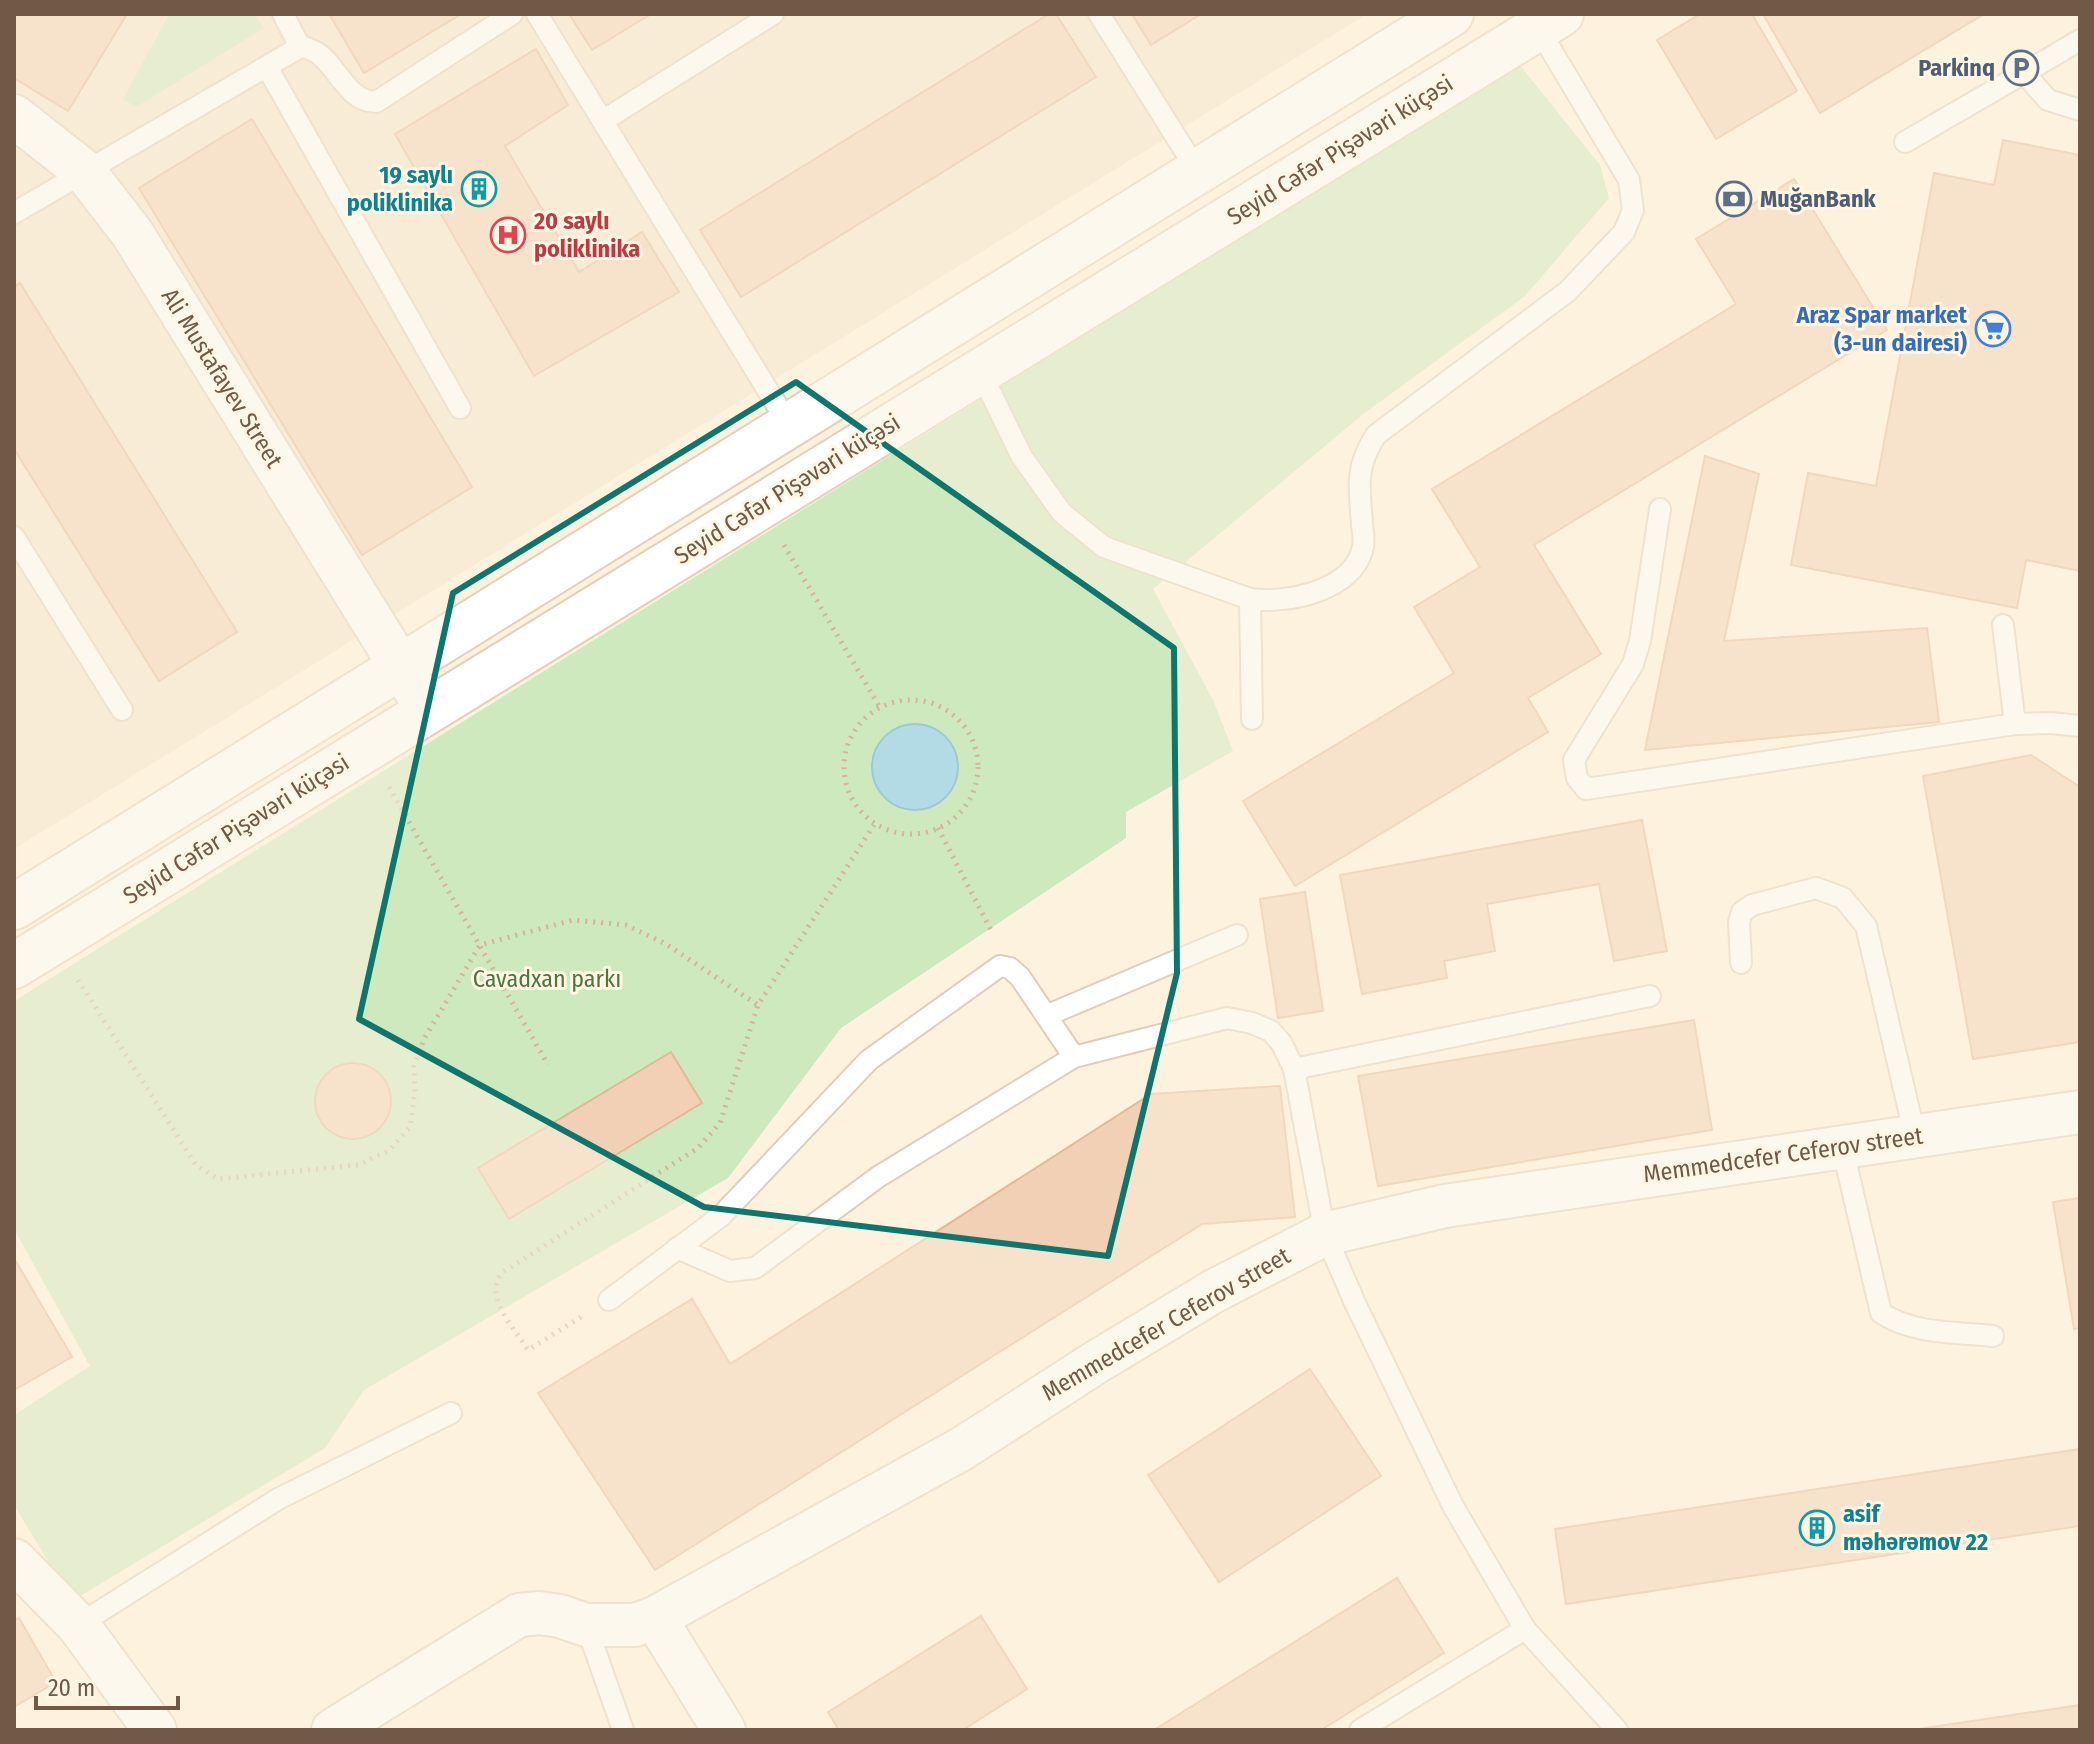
<svg xmlns="http://www.w3.org/2000/svg" width="2094" height="1744" viewBox="0 0 2094 1744" font-family="'Fira Sans Condensed',sans-serif">
  <style>
    .residential { fill: #f3e4cd }
    .green { fill: #cde9bd }
    .water { fill: #b3dbe5; stroke: #9acad6; stroke-width: 2 }
    .building { fill: #f1d0b6; stroke: #e4b896; stroke-width: 2 }
    .lines { fill: none; stroke-linecap: round; stroke-linejoin: round }
    .lane-casing { stroke: #dfcebb; stroke-width: 24 }
    .street-casing { stroke: #dfcebb; stroke-width: 46 }
    .secondary-casing { stroke: #e4cfb9; stroke-width: 48 }
    .path { stroke: #d5b49a; stroke-width: 5; stroke-dasharray: 2 6; stroke-linecap: butt }
    .lane { stroke: #fff; stroke-width: 20 }
    .street { stroke: #fff; stroke-width: 42 }
    .secondary { stroke: #fff; stroke-width: 44 }
    .marked { fill: none; stroke: #0f766e; stroke-width: 6; stroke-linejoin: round }
    .labels { text-anchor: middle; dominant-baseline: central; stroke-width: 6; stroke-linejoin: round; paint-order: stroke }
    .service-label { font-size: 24px; font-weight: bold; fill: #4e5e75; stroke: #fff6e4; text-anchor: end }
    .street-label { font-size: 24px; fill: #715847; stroke: #fff6e4 }
    .culture-label { font-size: 24px; font-weight: bold; fill: #0d838f; stroke: #fff6e4; text-anchor: end }
    .health-label { font-size: 24px; font-weight: bold; fill: #be3a42; stroke: #fff6e4; text-anchor: start }
    .shop-label { font-size: 24px; font-weight: bold; fill: #366cbe; stroke: #fff6e4; text-anchor: end }
    .park-label { font-size: 24px; fill: #4c783f; stroke: #fff6e4 }
  </style>
  <rect width="100%" height="100%" fill="#fcf2de"/>
  <polygon class="residential" points="14,14 1367,14 14,849"/>
  <g class="green">
    <polygon points="169,14 255,14 264,28 136,107 123,99"/>
    <polygon points="1519,64 1600,165 1609,198 1525,296 1366,412 1153,589 1213,700 1233,751 1126,812 1126,838 841,1028 728,1178 364,1390 325,1448 72,1601 14,1505 14,1415 90,1366 14,1229 14,1001"/>
  </g>
  <circle class="water" cx="915" cy="767" r="43"/>
  <g class="building">
    <polygon points="14,14 127,14 68,111 14,78"/>
    <polygon points="329,14 461,14 364,73"/>
    <polygon points="569,14 651,14 592,50"/>
    <polygon points="1049,14 1056,14 1096,77 741,297 700,230"/>
    <polygon points="1132,14 1201,14 1151,45"/>
    <polygon points="1700,14 1752,14 1797,91 1716,139 1657,40"/>
    <polygon points="1763,14 1984,14 1820,113"/>
    <polygon points="536,49 568,105 505,146 579,272 642,232 679,292 534,376 395,134"/>
    <polygon points="252,119 472,487 362,555 139,188"/>
    <polygon points="2003,140 2080,155 2080,571 2026,560 2017,608 1791,565 1808,473 1876,486 1934,173 1994,185"/>
    <polygon points="1794,179 1887,330 1534,545 1601,654 1528,698 1548,732 1295,886 1243,801 1454,673 1414,607 1480,567 1432,489 1736,304 1696,239"/>
    <polygon points="20,283 237,632 159,681 14,449 14,287"/>
    <polygon points="1705,456 1759,474 1724,641 1927,628 1939,722 1645,750"/>
    <polygon points="2031,755 2080,787 2080,1042 1973,1059 1923,776"/>
    <polygon points="1642,820 1667,951 1614,961 1599,884 1487,904 1495,951 1444,961 1447,978 1362,994 1340,875"/>
    <polygon points="1305,892 1323,1011 1278,1018 1260,899"/>
    <polygon points="1694,1020 1712,1130 1378,1186 1358,1076"/>
    <polygon points="671,1052 702,1103 509,1219 478,1168"/>
    <circle cx="353" cy="1101" r="38"/>
    <polygon points="1280,1086 1295,1217 1202,1224 655,1570 538,1393 692,1299 730,1364 1151,1094"/>
    <polygon points="2080,1198 2080,1328 2074,1329 2053,1202"/>
    <polygon points="14,1258 72,1357 14,1390"/>
    <polygon points="1310,1369 1381,1476 1219,1582 1148,1475"/>
    <polygon points="2080,1449 2080,1526 1566,1604 1555,1529"/>
    <polygon points="1397,1578 1444,1653 1321,1730 1154,1730"/>
    <polygon points="981,1616 1027,1689 963,1730 839,1730 828,1712"/>
    <polygon points="19,1618 56,1682 14,1707 14,1621"/>
    <polygon points="2080,1705 2080,1730 1912,1730"/>
  </g>
  <g class="lines">
    <g class="lane-casing">
      <g id="lane">
        <polyline points="283,14 300,47"/>
        <polyline points="537,14 789,425"/>
        <polyline points="1099,14 1198,172"/>
        <polyline points="2080,40 2024,73 2048,100 2080,110"/>
        <polyline points="267,67 460,408"/>
        <polyline points="604,120 773,14"/>
        <polyline points="1905,142 2024,73"/>
        <path d="M14,213L300,47C335,49 341,102 376,102L512,14"/>
        <path d="M980,371L1022,457L1062,513L1104,547L1250,599C1287,604 1354,591 1363,547C1365,540 1362,530 1362,523C1359,486 1355,467 1376,435L1568,291L1624,232L1633,210L1629,180L1538,28"/>
        <polyline points="1660,509 1640,641 1633,664 1574,760 1577,778 1586,789 2015,724 2051,723 2080,726"/>
        <polyline points="14,537 122,710"/>
        <polyline points="1250,599 1252,719"/>
        <polyline points="2003,625 2015,724"/>
        <polyline points="1741,963 1739,922 1742,912 1752,905 1816,888 1843,898 1866,926 1915,1136"/>
        <polyline points="1048,1015 1237,935"/>
        <polyline points="1294,1069 1650,996"/>
        <path d="M1842,1146L1881,1313C1913,1334 1955,1332 1993,1336"/>
        <polyline points="677,1248 730,1271 755,1268 878,1177 1074,1057 1227,1018 1252,1023 1271,1031 1282,1044 1294,1069 1325,1234 1355,1303 1453,1506 1525,1629 1617,1730"/>
        <polyline points="609,1300 721,1216 869,1060 1000,966 1010,968 1020,977 1074,1057"/>
        <polyline points="78,1625 278,1499 451,1413"/>
        <polyline points="586,1625 623,1730"/>
        <polyline points="1360,1730 1525,1629"/>
      </g>
    </g>
    <g class="street-casing">
      <g id="street">
        <polyline points="14,116 84,171 132,233 428,711"/>
        <polyline points="14,1560 78,1625 155,1730"/>
        <polyline points="655,1618 724,1730"/>
        <polyline points="333,1730 519,1615 539,1613 560,1616 586,1625 635,1625 655,1618 963,1448 1098,1361 1214,1291 1325,1234 1445,1206 2080,1112"/>
      </g>
    </g>
    <g class="secondary-casing">
      <g id="secondary">
        <polyline points="14,907 1451,14"/>
        <polyline points="14,966 1561,14"/>
      </g>
    </g>
    <g class="path">
      <polyline points="784,545 879,706"/>
      <circle cx="911" cy="767" r="67"/>
      <polyline points="389,787 548,1065"/>
      <polyline points="938,828 993,934"/>
      <polyline points="78,980 196,1165 218,1179 358,1165 388,1151 410,1127 415,1092 414,1066 424,1039 480,945 573,920 626,925 666,944 758,1005"/>
      <path d="M581,1317L528,1350C514,1328 482,1295 503,1272L698,1148L720,1123L758,1005L874,825"/>
    </g>
    <use href="#lane" class="lane"/>
    <use href="#street" class="street"/>
    <use href="#secondary" class="secondary"/>
  </g>
  <path d="M0 0H2094V1744H0ZM796,382L1174,648L1177,973L1108,1256L704,1207L359,1019L453,593Z" fill="#fcf2de" fill-opacity=".55" fill-rule="evenodd"/>
  <path class="marked" d="M796,382L1174,648L1177,973L1108,1256L704,1207L359,1019L453,593Z"/>
  <defs>
    <g id="parking-ring" transform="scale(1.8)"><circle r="9.5" fill="#fff6e4" stroke="#5c6f8a" stroke-width="1.5"/><path d="M-3.5-5.5H1a3.5 3.5 0 0 1 0 7H-1V5.5H-3.5ZM-1-3.4V-.6H.8a1.4 1.4 0 0 0 0-2.8Z" fill="#5c6f8a"/></g>
    <g id="building-ring" transform="scale(1.8)"><circle r="9.5" fill="#fff6e4" stroke="#0f9aa8" stroke-width="1.5"/><path d="M-4-6H4V6H1V3H-1V6H-4ZM-2.5-4.3h1.7v1.8h-1.7ZM.8-4.3h1.7v1.8H.8ZM-2.5-1h1.7V.8h-1.7ZM.8-1h1.7V.8H.8Z" fill="#0f9aa8"/></g>
    <g id="bank-ring" transform="scale(1.8)"><circle r="9.5" fill="#fff6e4" stroke="#5c6f8a" stroke-width="1.5"/><path d="M-6-4H6V4H-6ZM0-2.3a2.3 2.3 0 1 0 0 4.6a2.3 2.3 0 1 0 0-4.6Z" fill="#5c6f8a"/></g>
    <g id="hospital-ring" transform="scale(1.8)"><circle r="9.5" fill="#fff6e4" stroke="#e0444e" stroke-width="1.5"/><path d="M-5-5h3v3.5h4V-5h3V5h-3V1.5h-4V5h-3Z" fill="#e0444e"/></g>
    <g id="supermarket-ring" transform="scale(1.8)"><circle r="9.5" fill="#fff6e4" stroke="#3f7fe0" stroke-width="1.5"/><path d="M-6-5.5h2.5l.6 2H6L4.5 2H-2.5L-4.4-4H-6ZM-1.5 3.2a1.3 1.3 0 1 0 .1 0ZM3 3.2a1.3 1.3 0 1 0 .1 0Z" fill="#3f7fe0"/></g>
  </defs>
  <g fill-rule="evenodd">
    <use href="#parking-ring" x="2021" y="68"/>
    <use href="#building-ring" x="479" y="189"/>
    <use href="#bank-ring" x="1734" y="199"/>
    <use href="#hospital-ring" x="508" y="235"/>
    <use href="#supermarket-ring" x="1993" y="329"/>
    <use href="#building-ring" x="1817" y="1528"/>
  </g>
  <g class="labels">
    <g class="service-label">
      <text x="1995" y="68">Parkinq</text>
      <text x="1760" y="199" text-anchor="start">MuğanBank</text>
    </g>
    <g class="street-label">
      <text transform="translate(1340 150) rotate(-32)">Seyid Cəfər Pişəvəri küçəsi</text>
      <text transform="translate(222 378) rotate(58)">Ali Mustafayev Street</text>
      <text transform="translate(787 489) rotate(-32)">Seyid Cəfər Pişəvəri küçəsi</text>
      <text transform="translate(236 829) rotate(-32)">Seyid Cəfər Pişəvəri küçəsi</text>
      <text transform="translate(1783 1155) rotate(-8)">Memmedcefer Cefеrov street</text>
      <text transform="translate(1166 1324) rotate(-30)">Memmedcefer Cefеrov street</text>
    </g>
    <g class="culture-label">
      <text x="453" y="175">19 saylı<tspan x="453" dy="28">poliklinika</tspan></text>
      <text x="1843" y="1514" text-anchor="start">asif<tspan x="1843" dy="28">məhərəmov 22</tspan></text>
    </g>
    <g class="health-label">
      <text x="534" y="221">20 saylı<tspan x="534" dy="28">poliklinika</tspan></text>
    </g>
    <g class="shop-label">
      <text x="1967" y="315">Araz Spar market<tspan x="1967" dy="28">(3-un dairesi)</tspan></text>
    </g>
    <g class="park-label">
      <text x="547" y="979">Cavadxan parkı</text>
    </g>
  </g>
  <rect width="2094" height="1744" fill="none" stroke="#715847" stroke-width="32"/>
  <path d="M36 1696v12h142v-12" fill="none" stroke="#715847" stroke-width="4"/>
  <text x="48" y="1696" font-size="24" fill="#715847" stroke="#fff6e4" stroke-width="6" paint-order="stroke">20 m</text>
</svg>
